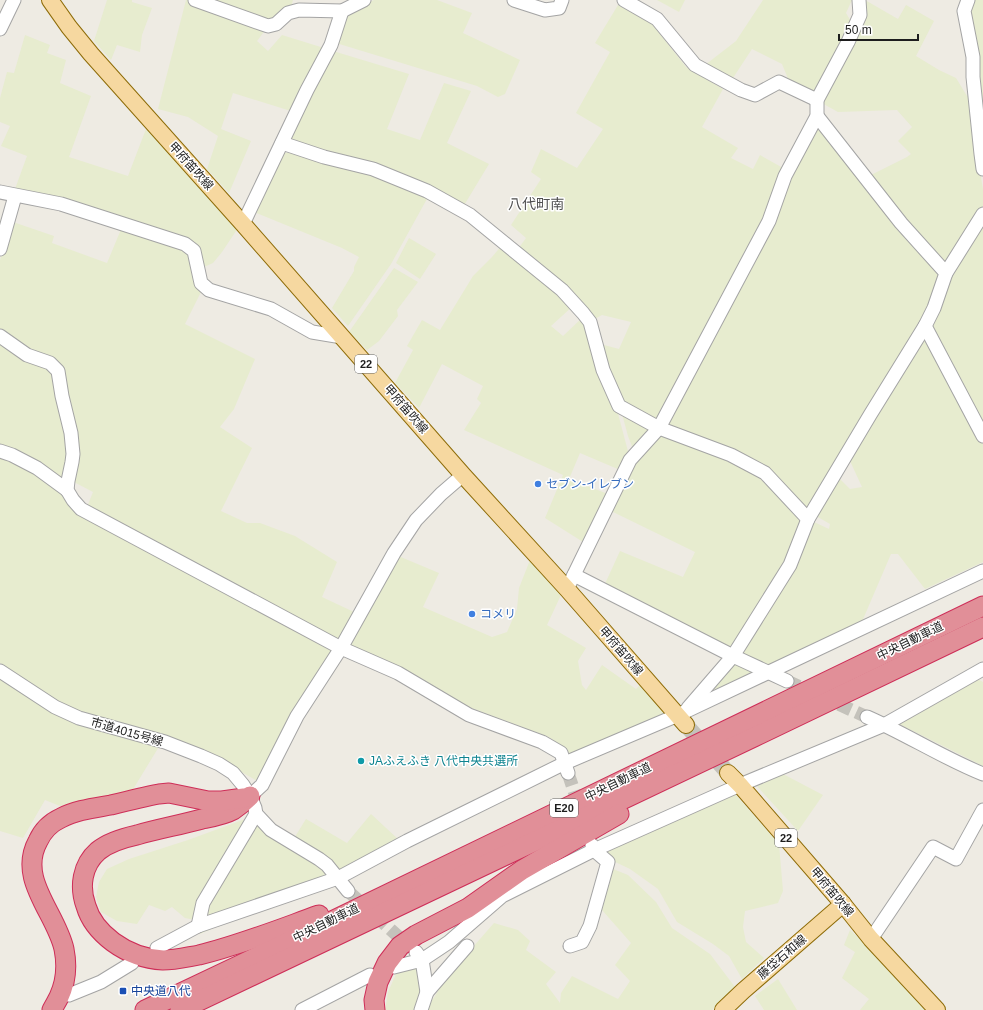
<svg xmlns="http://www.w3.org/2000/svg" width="983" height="1010" viewBox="0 0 983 1010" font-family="Arial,'Noto Sans JP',sans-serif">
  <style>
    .farmland { fill: #e7eccf }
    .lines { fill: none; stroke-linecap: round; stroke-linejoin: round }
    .minor-tunnel { stroke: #c4c2bb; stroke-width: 13; stroke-dasharray: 13 6; stroke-linecap: butt }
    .major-tunnel { stroke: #c4c2bb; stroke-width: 16; stroke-dasharray: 16 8; stroke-linecap: butt }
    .minor-casing { stroke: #a4a4a4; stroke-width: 15 }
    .major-casing { stroke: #8e6c08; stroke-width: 18 }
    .highway-casing { stroke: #ce2e58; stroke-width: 21 }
    .minor { stroke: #fff; stroke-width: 13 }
    .major { stroke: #f6d8a0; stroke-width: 16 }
    .highway { stroke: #e18f98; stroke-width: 19 }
    .shop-dot { fill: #3f7fe0; stroke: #fff; stroke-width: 1.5 }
    .culture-dot { fill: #0f9aa8; stroke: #fff; stroke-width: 1.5 }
    .transit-dot { fill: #1a4fb4; stroke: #fff; stroke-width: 1.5 }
    .labels { text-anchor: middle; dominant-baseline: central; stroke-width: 3; stroke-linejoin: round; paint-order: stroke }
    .shield { fill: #fff; stroke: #616161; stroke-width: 1 }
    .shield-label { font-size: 11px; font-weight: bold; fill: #1d1d1d }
    .street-label { font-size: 12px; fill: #1d1d1d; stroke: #fff }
    .shop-label { font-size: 12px; fill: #366cbe; stroke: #fff; text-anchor: start }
    .culture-label { font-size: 12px; fill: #0d838f; stroke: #fff; text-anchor: start }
    .transit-label { font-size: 12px; fill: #164399; stroke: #fff; text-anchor: start }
    .quarter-label { font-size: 14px; fill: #505050; stroke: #fff }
  </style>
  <rect width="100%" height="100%" fill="#eeebe3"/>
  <g class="farmland">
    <polygon points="107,0 132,0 132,2 152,8 142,35 140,52 117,45 111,60 94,41"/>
    <polygon points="186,0 194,0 266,29 257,41 268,51 282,35 324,48 294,112 233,93 221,129 251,141 229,193 207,169 218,136 188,117 158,109"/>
    <polygon points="205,0 293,0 291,7 275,23"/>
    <polygon points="374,0 437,0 472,13 463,33 520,60 505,94 498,97 477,86 336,43 347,12"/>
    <polygon points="657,0 685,0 679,12"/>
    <polygon points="763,0 852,0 846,13 852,23 814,93 789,81 782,64 752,49 731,81 705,65 736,41"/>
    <polygon points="865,0 898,19 906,5 934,21 916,56 939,70 956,78 967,96 971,93 971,120 983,189 983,206 946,262 902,218 871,175 907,157 911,154 898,141 912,127 897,110 838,112 820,102 863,24"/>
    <polygon points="973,0 983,0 983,136 980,119 983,102 978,86 968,10"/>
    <polygon points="618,5 652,24 686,67 723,89 702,127 738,148 731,158 753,169 760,155 783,168 765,221 658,423 622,404 601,351 604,345 619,349 631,322 602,315 593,320 518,249 526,238 511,225 541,179 531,172 541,149 577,168 603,129 576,113 610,52 595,43"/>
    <polygon points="25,35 50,45 47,53 66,60 60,83 91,96 69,157 128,176 146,129 181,166 238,228 222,252 213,263 204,267 199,249 15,189 27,156 1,146 10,126 0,122 0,98 7,72 14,73"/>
    <polygon points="333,51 409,74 387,129 420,140 444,83 471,91 447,143 489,164 463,207 288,140"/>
    <polygon points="818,125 938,271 939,282 926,313 807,511 786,488 666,426 789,178"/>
    <polygon points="293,152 372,172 428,197 391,264 348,326 332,308 354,271 354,267 359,257 342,248 254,212 284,153"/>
    <polygon points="13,222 54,236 52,243 107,263 122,227 170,244 190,254 202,290 185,324 255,359 234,409 220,427 252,448 221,511 247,523 260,523 295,536 337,562 322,597 354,612 337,642 87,507 93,492 72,481 65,376 57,360 26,350 0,332 0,260"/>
    <polygon points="983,225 983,428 935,338 932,322 946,281"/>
    <polygon points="409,238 436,254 420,279 396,263"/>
    <polygon points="503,244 573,306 551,326 563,336 582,318 616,406 629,455 620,470 580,453 569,479 608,494 583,542 545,518 563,475 464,430 481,403 477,399 483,386 442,364 419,408 395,383 413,350 407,346 422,320 440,330 473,276 492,257"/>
    <polygon points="394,268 418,282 397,310 398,316 379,341 367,350 349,332"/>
    <polygon points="924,333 983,444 983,562 925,589 898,554 891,554 861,624 765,668 738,655 796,563 814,522 829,529 830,524 816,516 839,478 850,489 862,487 850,461"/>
    <polygon points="0,340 43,364 56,377 69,457 63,480 0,449"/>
    <polygon points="622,414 653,429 633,449 628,436"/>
    <polygon points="659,433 727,457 769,480 804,520 796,543 732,653 604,586 620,551 683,577 695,552 611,511 634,462"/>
    <polygon points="0,454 60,488 69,501 335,650 259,782 215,757 84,716 60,704 0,663"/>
    <polygon points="396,555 439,573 423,607 492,637 507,632 517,609 519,588 530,560 561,595 547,625 586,648 578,661 582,685 586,690 602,665 636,689 640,685 665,713 641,724 570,754 559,744 549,737 461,704 420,681 388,661 349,645"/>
    <polygon points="731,660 754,672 701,696"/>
    <polygon points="0,676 64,716 160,745 132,791 60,806 45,800 23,838 0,831"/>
    <polygon points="977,679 983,682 983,766 897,723"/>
    <polygon points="783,774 823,795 798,831 755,784"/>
    <polygon points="734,793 779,844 783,891 778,903 745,911 743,927 746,942 764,958 742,979 729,956 713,944 677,922 658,889 630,869 611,860 602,850"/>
    <polygon points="371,814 399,840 338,872 293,840 306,819 347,843"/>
    <polygon points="248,818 195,920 185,918 172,907 165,911 149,905 137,924 117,921 101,912 96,897 99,882 107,869 129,859 188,840"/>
    <polygon points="257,820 316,863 331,876 200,934 205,908"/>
    <polygon points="613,869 628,875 656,902 672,928 710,954 735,987 712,1010 425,1010 435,996 445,979 494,923 518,930 530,941 526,950 556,972 546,984 560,1003 561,993 572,976 618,999 630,981 615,965 631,943 602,910"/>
    <polygon points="850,930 893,971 931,1010 860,1010 869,999 842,978 855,952 844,945"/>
    <polygon points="417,967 421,993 414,1010 385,1010 388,992 396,974"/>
    <polygon points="778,979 797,1010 764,1010 755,996"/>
  </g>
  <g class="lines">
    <g class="minor-tunnel">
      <polyline points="787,681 867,717"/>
      <polyline points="568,773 580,809"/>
      <polyline points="348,891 411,948"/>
    </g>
    <polyline class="major-tunnel" points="686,725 728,773"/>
    <g class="minor-casing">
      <g id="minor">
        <polyline points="195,0 268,26 276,24 288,13 299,10 342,11 364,0"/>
        <polyline points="514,0 545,10 559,8 562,0"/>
        <polyline points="624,0 657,19 695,65 741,90 755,95 779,82 817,100"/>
        <polyline points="968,0 964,11 973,57 973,77 981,154 983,169"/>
        <polyline points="0,29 14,0"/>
        <polyline points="282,143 324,157 373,169 427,191 470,215 508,246 562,290 583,313 590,322 603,370 619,406 659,428 731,455 765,473 808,519"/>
        <polyline points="0,192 61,204 185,244 194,251 201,283 209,290 271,309 312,332 342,337"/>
        <polyline points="243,224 307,90 331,45 342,11"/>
        <polyline points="0,249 15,196"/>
        <polyline points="946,273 983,214"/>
        <polyline points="925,326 983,436"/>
        <polyline points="0,336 27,355 50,363 58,371 62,396 71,433 73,454 72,462 68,481 67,490 73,500 81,509 341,648 398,673 469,715 542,742 561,753 568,773"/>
        <polyline points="0,451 12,455 37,468 67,490"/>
        <polyline points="574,575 733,656 787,681"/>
        <polyline points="567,589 630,460 659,428 769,221 785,176 817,116 817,100 848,42 860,15 859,0"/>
        <polyline points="0,671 55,707 79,718 165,742 201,756 219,764 233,773 243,785 250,796 255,808 256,814 271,830 319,859 327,865 348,891"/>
        <polyline points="688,708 733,656 790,565 808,519 870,415 925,326 934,308 946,273 901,223 817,116"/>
        <path d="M867,717C906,734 943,758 983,774"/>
        <polyline points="250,796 262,785 297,716 341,648 394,553 416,520 441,494 463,475"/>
        <polyline points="198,926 203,903 256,814"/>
        <polyline points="871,939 933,847 956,859 983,810"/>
        <polyline points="570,946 582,942 590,926 608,862 594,850 592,845"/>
        <polyline points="157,948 198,926 338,878 407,841 565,763 678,715 983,571"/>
        <polyline points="416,952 422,960 427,992"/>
        <polyline points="394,967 422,960 449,942 502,896 594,850 740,785 884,725 983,669"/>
        <polyline points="69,995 101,982 132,963"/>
        <polyline points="302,1010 370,975"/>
        <polyline points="421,1010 427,992 467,946"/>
      </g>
    </g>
    <g class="major-casing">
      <g id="major">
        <polyline points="50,0 69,27 91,54 243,224 463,475 567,589 686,725"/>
        <polyline points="728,773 740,785 843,904 871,939 937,1010"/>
        <polyline points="723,1010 743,991 843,904"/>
      </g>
    </g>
    <g class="highway-casing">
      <g id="highway">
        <path d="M250,796C245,801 239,806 233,810C224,815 212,817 202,819C180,825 158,829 137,835C123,838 109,842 98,851C82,865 79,887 86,906C90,920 101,933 113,942C128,953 144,959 163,960C175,960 187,957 199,955C240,945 280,929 319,915"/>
        <path d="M52,1010C54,1006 57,1001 59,997C66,982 67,964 64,949C56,913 17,879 38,841C43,830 50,823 61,818C76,810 94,808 111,805C127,801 143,797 159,794L169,793L208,801H222L244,798"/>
        <polyline points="145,1010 303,935 983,606"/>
        <polyline points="180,1010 754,737 983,627"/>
        <polyline points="375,1010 374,1000 378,982 387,963 400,946 416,935 468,908 522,870 619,814"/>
      </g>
    </g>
    <use href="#minor" class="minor"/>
    <use href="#major" class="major"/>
    <use href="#highway" class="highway"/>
  </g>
  <g class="shop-dot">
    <circle cx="538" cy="484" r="4"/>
    <circle cx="472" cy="614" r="4"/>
  </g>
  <circle class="culture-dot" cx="361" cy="761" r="4"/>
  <rect class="transit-dot" x="119" y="987" width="8" height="8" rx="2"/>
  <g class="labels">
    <g class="shield">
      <rect x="355" y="355" width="22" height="18" rx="3"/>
      <rect x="550" y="799" width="28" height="18" rx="3"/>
      <rect x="775" y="829" width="22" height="18" rx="3"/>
    </g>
    <g class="shield-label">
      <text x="366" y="364">22</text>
      <text x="564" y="808">E20</text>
      <text x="786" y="838">22</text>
    </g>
    <g class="street-label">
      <text transform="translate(191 166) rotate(48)">甲府笛吹線</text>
      <text transform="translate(406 409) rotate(49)">甲府笛吹線</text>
      <text transform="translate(910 641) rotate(-26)">中央自動車道</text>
      <text transform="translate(621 651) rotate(49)">甲府笛吹線</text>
      <text transform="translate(127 732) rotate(16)">市道4015号線</text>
      <text transform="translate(618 782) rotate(-26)">中央自動車道</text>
      <text transform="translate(832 892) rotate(50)">甲府笛吹線</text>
      <text transform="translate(326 923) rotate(-26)">中央自動車道</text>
      <text transform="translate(782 957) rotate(-41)">藤垈石和線</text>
    </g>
    <g class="shop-label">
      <text x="546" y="484">セブン-イレブン</text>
      <text x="480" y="614">コメリ</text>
    </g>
    <g class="culture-label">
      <text x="369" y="761">JAふえふき 八代中央共選所</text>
    </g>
    <g class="transit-label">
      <text x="131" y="991">中央道八代</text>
    </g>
    <g class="quarter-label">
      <text x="536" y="204">八代町南</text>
    </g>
  </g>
  <path d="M839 34v6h79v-6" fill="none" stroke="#1d1d1d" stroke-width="2"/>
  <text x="845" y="34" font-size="12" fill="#1d1d1d" stroke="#ffffff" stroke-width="3" paint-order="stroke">50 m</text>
</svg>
